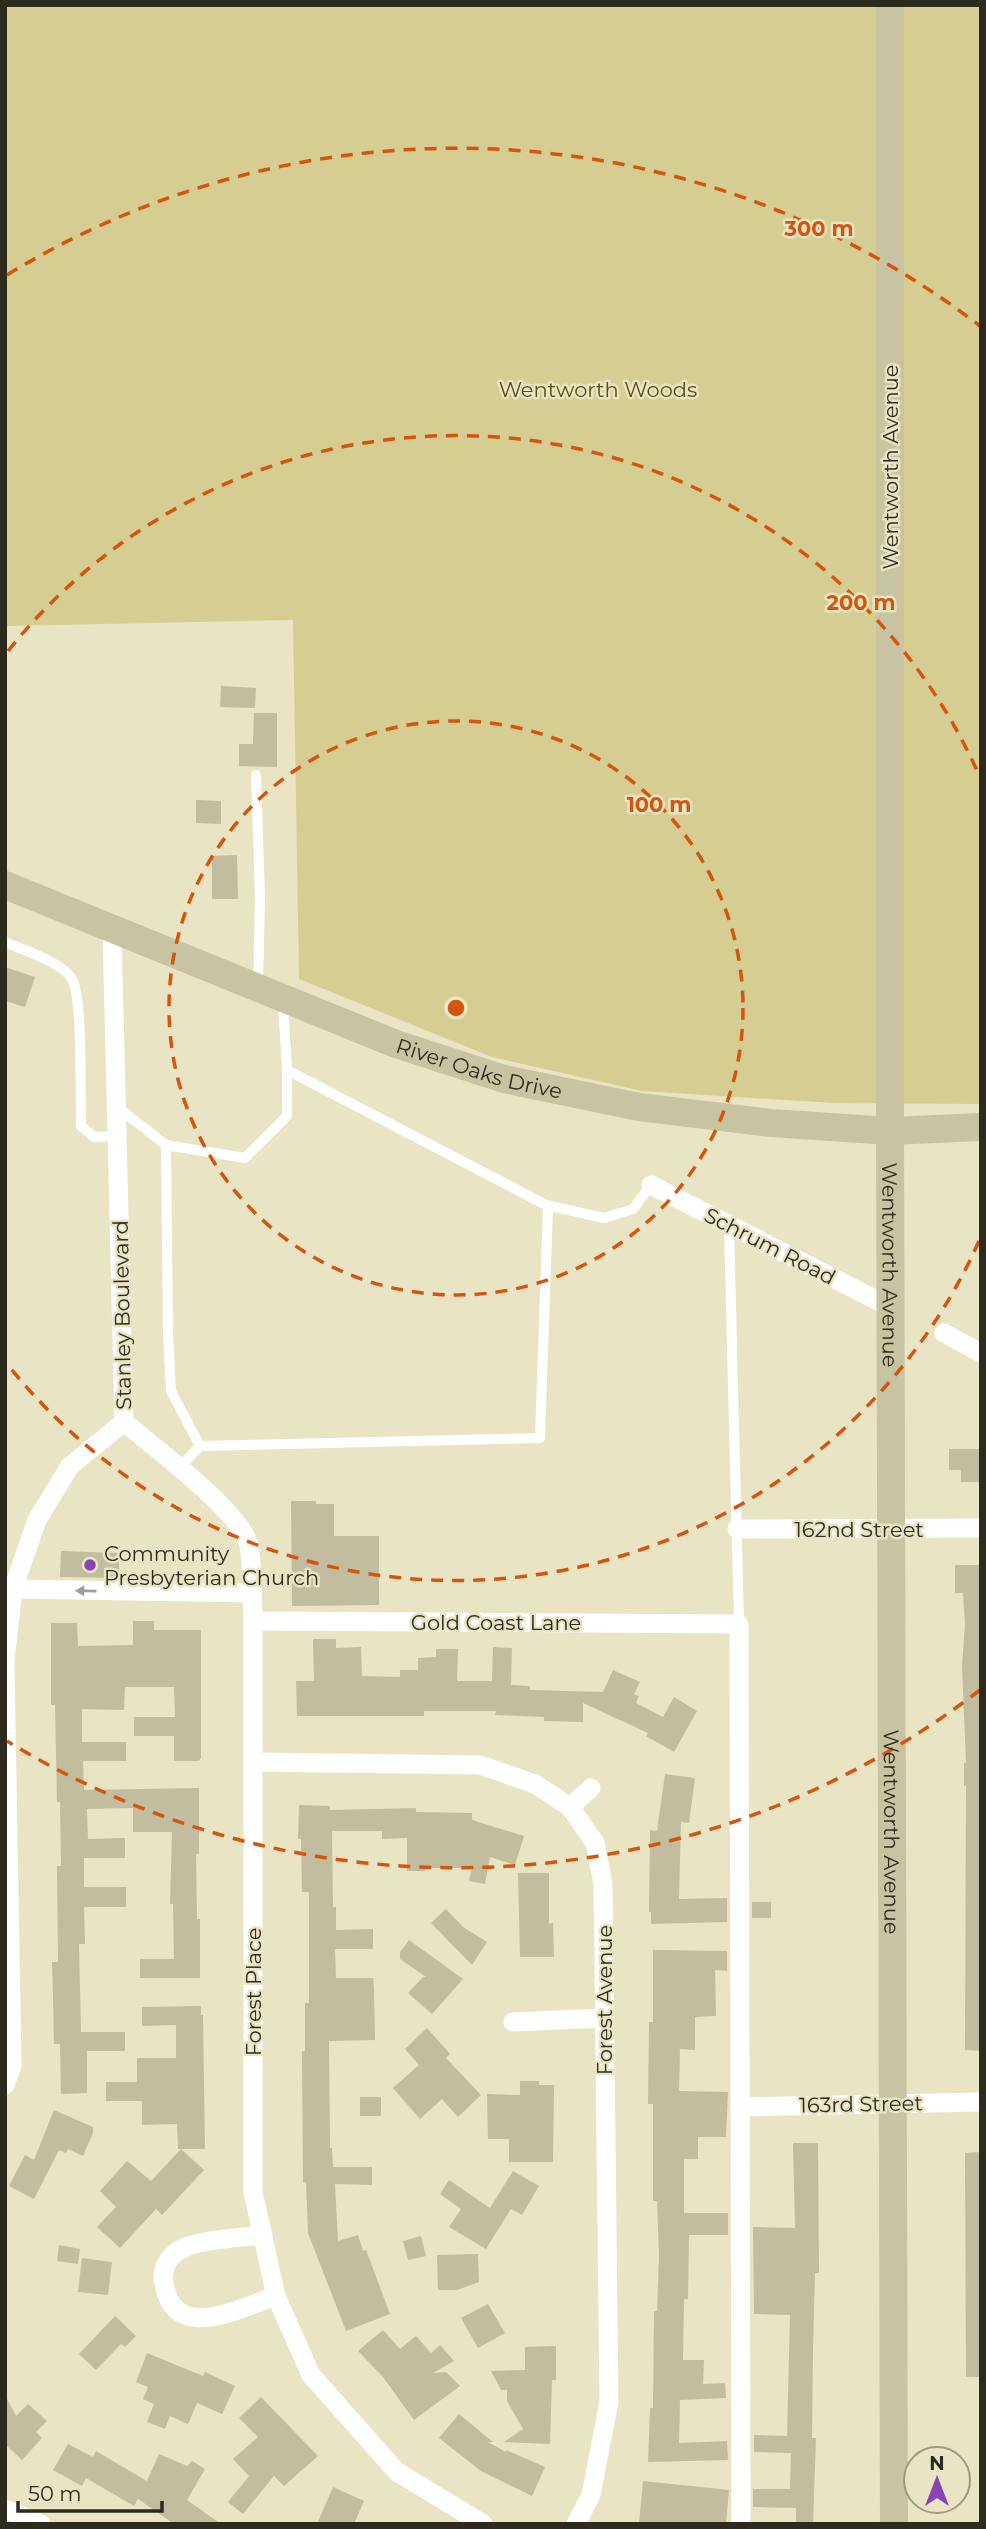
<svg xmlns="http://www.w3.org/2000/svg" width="986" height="2529" viewBox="0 0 986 2529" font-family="Montserrat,sans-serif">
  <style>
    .green { fill: #d6cd92 }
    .building { fill: #c2bd9e }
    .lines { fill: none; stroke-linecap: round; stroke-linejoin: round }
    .lane { stroke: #fff; stroke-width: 10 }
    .street { stroke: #fff; stroke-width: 19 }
    .secondary { stroke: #c8c4a2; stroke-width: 28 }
    .oneway { fill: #a0a09a }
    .ring { fill: none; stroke: #d5540e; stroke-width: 3.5; stroke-dasharray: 12 9 }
    .poi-dot { fill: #8a43b6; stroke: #e9e4c4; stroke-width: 2.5 }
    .labels { text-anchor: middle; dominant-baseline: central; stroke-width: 5; stroke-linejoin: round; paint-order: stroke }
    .park-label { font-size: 21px; fill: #594f11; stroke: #e9e4c4 }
    .street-label { font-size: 21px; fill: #2d2b1e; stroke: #e9e4c4 }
    .poi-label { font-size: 21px; fill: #2d2b1e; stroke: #e9e4c4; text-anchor: start }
    .centre { fill: #d5540e; stroke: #e9e4c4; stroke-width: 3.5 }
    .ring-label { font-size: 21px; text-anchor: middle; font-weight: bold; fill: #d5540e; stroke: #e9e4c4; stroke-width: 5; stroke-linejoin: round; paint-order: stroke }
  </style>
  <rect width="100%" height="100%" fill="#e9e4c4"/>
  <polygon class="green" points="5,5 981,5 981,1104 834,1103 642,1091 492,1057 299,979 293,620 5,626"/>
  <g class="building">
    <polygon points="221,686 256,688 255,708 220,707"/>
    <polygon points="254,713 277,713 277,767 239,766 239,744 253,744"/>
    <polygon points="196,800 221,801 221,824 196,823"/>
    <polygon points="237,855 238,899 212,899 212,856"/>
    <polygon points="5,967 35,977 25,1007 5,1001"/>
    <polygon points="949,1449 981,1449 981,1482 961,1482 961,1470 949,1470"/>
    <polygon points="291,1501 316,1501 316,1504 334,1504 334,1536 379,1536 379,1605 292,1606"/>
    <polygon points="61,1551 119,1553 119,1578 60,1577"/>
    <polygon points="955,1565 981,1565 981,2051 965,2050 966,1786 964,1786 964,1763 966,1763 962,1666 965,1624 963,1593 955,1593"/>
    <polygon points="133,1621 154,1621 154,1630 201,1630 201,1758 199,1761 174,1761 174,1736 134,1736 134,1717 175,1717 174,1687 125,1687 124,1710 82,1709 82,1742 126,1742 126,1761 83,1761 84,1790 199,1788 199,1854 196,1854 197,1919 200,1919 200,1978 140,1978 140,1959 174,1959 173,1904 170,1904 172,1832 133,1832 133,1808 87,1809 88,1839 125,1838 125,1858 84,1858 84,1887 126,1887 126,1907 84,1907 85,1944 79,1944 81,2032 125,2032 125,2051 87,2051 87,2093 61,2094 60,2044 54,2044 53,1996 52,1962 58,1962 57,1866 61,1866 60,1802 57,1802 55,1705 51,1705 51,1623 77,1623 78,1646 133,1645"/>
    <polygon points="313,1639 336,1639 336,1648 361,1647 362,1676 400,1677 400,1670 418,1670 418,1658 436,1657 436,1649 458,1649 457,1681 492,1681 493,1647 512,1648 511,1685 530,1686 530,1690 603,1692 613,1670 640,1682 634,1694 639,1696 636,1703 663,1717 674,1697 697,1711 674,1752 646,1736 648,1733 583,1703 583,1722 544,1721 544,1717 495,1715 496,1711 424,1711 424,1716 297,1716 296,1681 314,1681"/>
    <polygon points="665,1774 695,1778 689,1823 681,1822 679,1899 727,1898 727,1922 651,1924 651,1912 649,1912 650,1830 657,1831"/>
    <polygon points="299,1805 330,1806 330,1810 416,1808 416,1812 472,1813 472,1820 524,1836 515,1865 490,1857 485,1884 469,1881 472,1868 425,1868 425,1871 407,1871 407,1838 382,1839 382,1831 332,1831 333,1907 336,1907 336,1930 373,1929 373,1949 335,1949 336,1978 373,1978 374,1989 375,2040 329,2041 330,2148 332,2148 333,2167 372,2167 372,2185 335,2184 338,2241 358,2235 363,2251 366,2250 390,2314 346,2331 308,2233 306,2182 303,2183 302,2051 305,2051 305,2003 309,2003 309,1892 302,1892 301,1839 298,1839"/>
    <polygon points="518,1873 549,1873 549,1924 553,1923 554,1957 520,1957"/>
    <rect x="752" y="1902" width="19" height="16"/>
    <polygon points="446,1909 463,1927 487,1942 472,1965 431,1923"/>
    <polygon points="409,1940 463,1979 432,2014 408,1993 423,1977 426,1977 400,1959 400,1952"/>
    <polygon points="653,1950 727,1951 727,1971 715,1970 716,2016 695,2017 695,2050 680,2049 679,2091 728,2092 726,2137 698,2137 698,2159 684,2159 684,2213 728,2213 728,2235 689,2235 688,2299 684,2299 683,2360 704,2360 703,2384 725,2383 726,2398 680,2400 679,2443 727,2441 728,2460 648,2462 650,2408 653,2408 654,2311 657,2311 659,2256 657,2201 653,2201 653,2104 648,2104 649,2022 653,2022"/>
    <polygon points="201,2006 201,2015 203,2015 205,2149 178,2149 177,2124 142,2125 142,2101 106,2101 106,2082 137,2082 137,2058 176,2058 176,2025 142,2026 142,2007"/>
    <polygon points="427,2028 450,2054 446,2058 481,2095 458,2117 442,2099 420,2119 393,2088 419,2065 405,2049"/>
    <polygon points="520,2081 539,2081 539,2085 554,2085 553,2162 509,2162 509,2139 488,2139 487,2094 520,2095"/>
    <rect x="360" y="2097" width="21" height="19"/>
    <polygon points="54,2110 93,2127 93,2133 83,2156 68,2149 66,2153 59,2150 34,2199 9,2186 25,2155 34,2160"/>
    <polygon points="793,2143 818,2143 819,2273 815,2273 813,2350 812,2438 816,2438 813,2524 796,2524 796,2508 753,2507 753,2489 790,2489 791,2453 754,2452 754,2435 787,2436 790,2315 754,2314 753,2227 795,2228"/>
    <polygon points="181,2149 204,2170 162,2215 156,2209 120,2248 97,2227 116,2207 100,2191 127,2161 151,2181"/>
    <polygon points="981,2152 981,2377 966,2377 965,2153"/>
    <polygon points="513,2171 539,2186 522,2215 511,2209 486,2249 449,2227 461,2209 440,2194 449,2180 490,2208"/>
    <polygon points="421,2236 426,2256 408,2260 403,2241"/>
    <polygon points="59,2245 80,2249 78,2264 57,2261"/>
    <polygon points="478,2254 479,2282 457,2290 438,2290 437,2255"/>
    <polygon points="82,2258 112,2262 108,2295 78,2292"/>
    <polygon points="488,2304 505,2333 478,2348 461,2318"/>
    <polygon points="115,2316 136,2336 125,2347 121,2344 96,2370 79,2354"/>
    <polygon points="383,2330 400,2349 416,2336 431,2353 440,2345 454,2361 433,2373 446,2372 460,2386 414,2420 383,2377 358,2351"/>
    <polygon points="556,2346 556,2380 552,2380 550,2444 504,2442 523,2429 507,2401 507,2390 501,2390 491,2371 525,2370 525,2347"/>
    <polygon points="147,2353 203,2376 205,2372 235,2386 222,2414 197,2403 188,2424 170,2416 165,2429 147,2422 154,2404 143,2399 148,2387 136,2382"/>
    <polygon points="5,2395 16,2416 28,2404 47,2421 36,2432 42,2438 22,2460 5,2444"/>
    <polygon points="261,2397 318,2456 284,2486 274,2476 243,2514 228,2502 249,2476 233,2459 258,2437 239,2418"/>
    <polygon points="459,2414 493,2442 488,2442 506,2452 506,2450 545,2467 532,2496 481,2471 439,2438"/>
    <polygon points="68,2444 93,2457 96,2451 147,2481 159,2454 187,2466 192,2461 205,2469 187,2500 221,2524 174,2524 138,2499 134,2506 86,2478 82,2486 53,2470"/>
    <polygon points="643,2481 729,2490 726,2524 639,2524"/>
    <polygon points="333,2487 364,2501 354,2524 317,2524"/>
  </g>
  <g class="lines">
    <g class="lane">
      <polyline points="256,775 260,898 258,985"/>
      <path d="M5,942C23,950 62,962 72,979C83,998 80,1098 81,1126L94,1137L117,1136"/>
      <polyline points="117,1107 166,1145 168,1334 171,1391 200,1446"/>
      <polyline points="166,1145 245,1158 287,1116 287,1070"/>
      <polyline points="546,1205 604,1218 633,1209 651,1185"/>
      <polyline points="729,1226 739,1624"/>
      <polyline points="179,1468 200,1446 540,1438 548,1206 287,1070 283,1003"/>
    </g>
    <g class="street">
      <polyline points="651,1185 890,1307"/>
      <polyline points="944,1333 981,1353"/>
      <path d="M124,1422C152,1446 243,1513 249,1546C253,1570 252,1596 253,1621V2192L276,2296L311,2375L397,2472L483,2524"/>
      <polyline points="737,1529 981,1528"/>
      <polyline points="13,1589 252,1593"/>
      <polyline points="253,1621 739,1624 741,2524"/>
      <polyline points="5,1661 13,1589 37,1520 70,1466 124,1422 112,930"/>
      <polyline points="5,1664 12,2065 5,2085"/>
      <polyline points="253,1762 480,1765 535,1784 570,1807 595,1843 603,1884 609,2402 591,2495 576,2524"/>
      <polyline points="570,1807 591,1788"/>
      <polyline points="513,2022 604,2018"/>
      <polyline points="740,2107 981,2102"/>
      <path d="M263,2235C240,2238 196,2239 178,2251C167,2259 161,2270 164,2284C175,2344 239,2308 276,2296"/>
      <polyline points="5,2509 41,2524"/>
    </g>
    <g class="secondary">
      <path id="s1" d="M890,5V1131L894,2524"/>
      <path id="s2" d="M5,885L396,1044L504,1079L639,1107L771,1123L890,1131L981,1127"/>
    </g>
  </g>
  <defs><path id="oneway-solid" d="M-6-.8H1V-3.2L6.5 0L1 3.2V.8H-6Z" transform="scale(1.75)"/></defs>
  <use class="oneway" href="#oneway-solid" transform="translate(86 1591) rotate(-179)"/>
  <g class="ring">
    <circle cx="456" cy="1008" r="287"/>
    <path d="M979 1241A573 573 0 0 1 8 1365M8 651A573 573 0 0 1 979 775"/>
    <path d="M980 1690A860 860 0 0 1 7 1741M7 275A860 860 0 0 1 980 326"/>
  </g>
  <circle class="poi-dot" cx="90" cy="1565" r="7"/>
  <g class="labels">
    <g class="park-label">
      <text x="598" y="389">Wentworth Woods</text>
    </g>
    <g class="street-label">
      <text transform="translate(890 467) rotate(-90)">Wentworth Avenue</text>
      <text stroke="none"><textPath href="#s2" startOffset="509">River Oaks Drive</textPath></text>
      <text transform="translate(770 1246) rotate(27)">Schrum Road</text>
      <text stroke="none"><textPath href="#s1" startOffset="1260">Wentworth Avenue</textPath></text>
      <text transform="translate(122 1315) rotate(-91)">Stanley Boulevard</text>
      <text x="859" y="1529">162nd Street</text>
      <text x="496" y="1622">Gold Coast Lane</text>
      <text stroke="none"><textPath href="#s1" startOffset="1827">Wentworth Avenue</textPath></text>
      <text transform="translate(253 1992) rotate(-90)">Forest Place</text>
      <text transform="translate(604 2000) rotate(-90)">Forest Avenue</text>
      <text transform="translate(861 2104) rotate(-1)">163rd Street</text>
    </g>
    <g class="poi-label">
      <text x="104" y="1553">Community<tspan x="104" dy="24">Presbyterian Church</tspan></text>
    </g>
  </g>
  <circle cx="456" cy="1008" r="10" class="centre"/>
  <g class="ring-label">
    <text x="819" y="236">300 m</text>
    <text x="861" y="610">200 m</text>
    <text x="659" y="812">100 m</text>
  </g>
  <rect width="986" height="2529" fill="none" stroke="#2d2b1e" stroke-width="14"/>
  <g transform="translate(937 2480)"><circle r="33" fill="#e9e4c4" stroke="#9e9a82" stroke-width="2"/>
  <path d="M0-5L12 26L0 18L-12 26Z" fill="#8a43b6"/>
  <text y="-10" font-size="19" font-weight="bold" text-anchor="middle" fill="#2d2b1e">N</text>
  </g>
  <path d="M18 2501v10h144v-10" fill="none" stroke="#2d2b1e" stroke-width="3.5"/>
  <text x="28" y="2501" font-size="21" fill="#2d2b1e" stroke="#e9e4c4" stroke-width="5" paint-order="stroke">50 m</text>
</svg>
